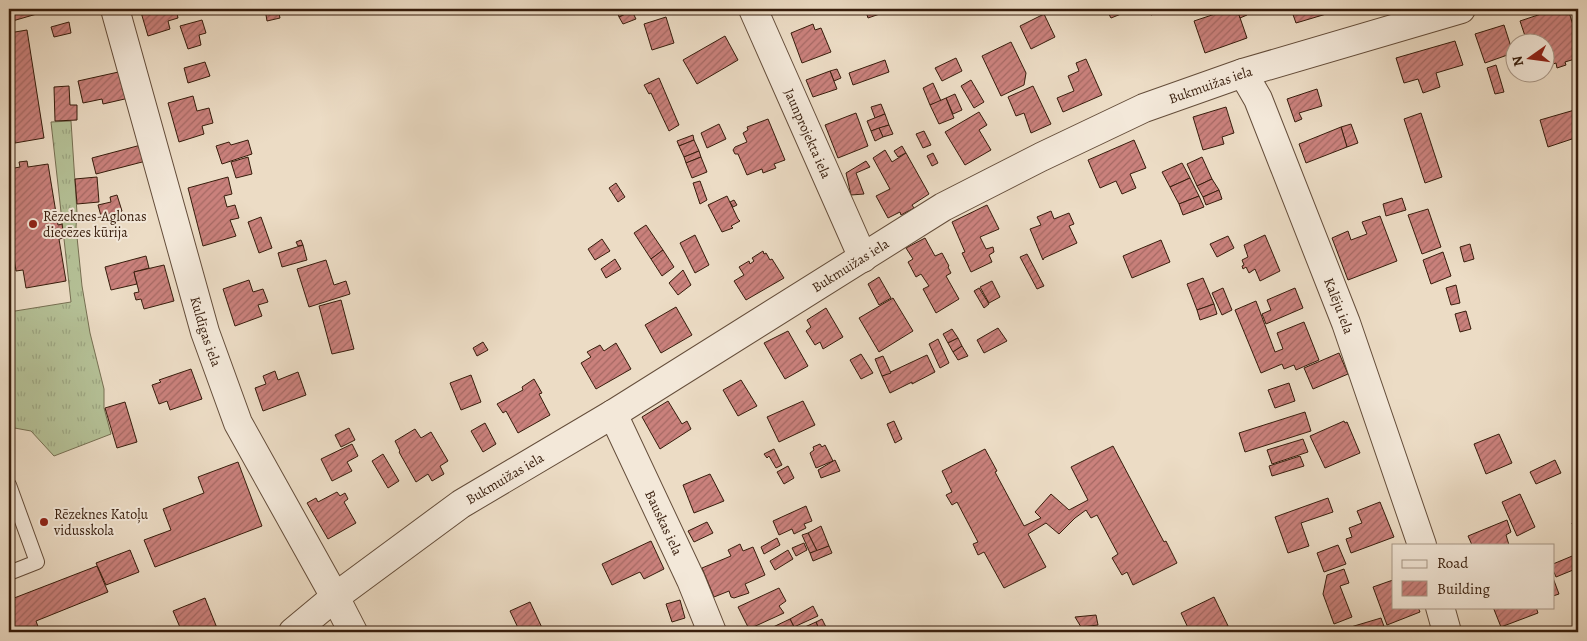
<svg xmlns="http://www.w3.org/2000/svg" width="1587" height="641" viewBox="0 0 1587 641" font-family="Alegreya,serif">
  <style>
    .grass { fill: url(#grass-tufts); stroke: #766f52 }
    .building { fill: url(#building-hatch); stroke: #371d0c }
    .lines { fill: none; stroke-linecap: round; stroke-linejoin: round }
    .lane-casing { stroke: #644d3a; stroke-width: 16 }
    .street-casing { stroke: #644d3a; stroke-width: 30 }
    .lane { stroke: #f3e8d9; stroke-width: 14 }
    .street { stroke: #f3e8d9; stroke-width: 28 }
    .poi-dot { fill: #8f2418; stroke: #f3e8d9; stroke-width: 2 }
    .labels { text-anchor: middle; dominant-baseline: central; stroke-width: 4; stroke-linejoin: round; paint-order: stroke }
    .street-label { font-size: 14px; fill: #371d0c; stroke: #f3e8d9 }
    .poi-label { font-size: 14px; fill: #371d0c; stroke: #f3e8d9; text-anchor: start }
  </style>
  <defs>
    <pattern id="grass-tufts" width="24" height="20" patternUnits="userSpaceOnUse" patternTransform="scale(1.25)"><rect width="24" height="20" fill="#b5c197"/><path d="M3 7l-1-3M5 7V3M7 7l1-3M15 17l-1-3M17 17v-4M19 17l1-3" fill="none" stroke="#9ca581"/></pattern>
    <pattern id="building-hatch" width="6" height="6" patternUnits="userSpaceOnUse" patternTransform="scale(1.25)"><rect width="6" height="6" fill="#ca817c"/><path d="M-1 1l2-2M0 6l6-6M5 7l2-2" fill="none" stroke="#a56964"/></pattern>
  </defs>
  <rect width="100%" height="100%" fill="#ecdcc5"/>
  <filter id="stains"><feTurbulence type="fractalNoise" baseFrequency=".004" numOctaves="4"/><feColorMatrix values="0 0 0 0 .2 0 0 0 0 .09 0 0 0 0 .02 0 0 0 .5 -.17"/></filter>
  <radialGradient id="worn" r=".72"><stop offset=".6" stop-color="#630" stop-opacity="0"/><stop offset="1" stop-color="#630" stop-opacity=".3"/></radialGradient>
  <polygon class="grass" points="71,121 77,213 76,227 82,286 90,333 104,389 104,408 111,434 54,456 31,431 9,427 9,312 71,302 51,122"/>
  <g class="building">
    <polygon points="9,9 54,9 9,22"/>
    <polygon points="140,9 176,9 178,18 168,21 170,29 148,36"/>
    <polygon points="265,9 278,9 280,18 267,21"/>
    <polygon points="616,9 631,9 632,11 619,17"/>
    <polygon points="865,9 894,9 868,18"/>
    <polygon points="1106,9 1122,9 1119,10 1121,14 1111,18"/>
    <polygon points="1148,9 1166,9 1151,15"/>
    <polygon points="1230,9 1237,9 1247,38 1205,53 1194,21"/>
    <polygon points="1237,9 1244,9 1247,15 1240,18"/>
    <polygon points="1291,9 1343,9 1296,23"/>
    <polygon points="1556,9 1568,9 1578,41 1578,58 1565,62 1566,65 1557,68 1556,63 1544,67 1544,42 1527,42 1520,21"/>
    <polygon points="632,11 636,19 623,24 619,17"/>
    <polygon points="1044,14 1055,37 1031,49 1020,26"/>
    <polygon points="666,17 674,43 652,50 644,24"/>
    <polygon points="202,20 206,33 199,35 201,45 188,49 180,26"/>
    <polygon points="69,22 71,33 54,37 51,27"/>
    <polygon points="813,24 815,30 821,28 831,52 802,63 791,33"/>
    <polygon points="1504,25 1513,53 1485,63 1475,34"/>
    <polygon points="27,30 44,138 15,143 9,103 9,33"/>
    <polygon points="725,36 738,60 697,84 683,60"/>
    <polygon points="1455,41 1463,65 1436,73 1440,87 1423,93 1418,79 1404,83 1396,58"/>
    <polygon points="1011,42 1026,73 1024,85 1001,96 982,56"/>
    <polygon points="956,58 962,71 942,81 935,68"/>
    <polygon points="1086,59 1102,95 1063,112 1057,98 1074,91 1068,76 1079,71 1076,63"/>
    <polygon points="885,60 889,72 853,85 849,73"/>
    <polygon points="205,62 210,76 188,83 184,68"/>
    <polygon points="1496,65 1504,92 1495,94 1487,68"/>
    <polygon points="837,69 841,78 834,81 830,71"/>
    <polygon points="123,71 129,98 103,104 102,99 83,103 78,81"/>
    <polygon points="830,71 837,89 813,97 806,80"/>
    <polygon points="659,78 679,125 669,131 651,93 649,94 644,85"/>
    <polygon points="971,80 984,102 974,108 961,86"/>
    <polygon points="933,83 941,101 930,105 923,88"/>
    <polygon points="69,86 70,105 77,105 77,120 55,121 54,87"/>
    <polygon points="1033,86 1051,124 1031,133 1024,113 1016,116 1008,97"/>
    <polygon points="1317,89 1322,106 1299,113 1302,119 1295,122 1287,99"/>
    <polygon points="955,94 962,110 953,114 946,98"/>
    <polygon points="193,96 197,111 209,108 213,123 202,126 204,134 179,142 168,103"/>
    <polygon points="946,98 954,118 939,124 930,105"/>
    <polygon points="881,104 885,114 875,118 871,107"/>
    <polygon points="1226,107 1234,133 1222,137 1224,144 1203,150 1193,117"/>
    <polygon points="1578,109 1578,137 1548,147 1540,120"/>
    <polygon points="979,112 987,125 979,130 991,150 965,165 945,132"/>
    <polygon points="856,113 868,146 838,158 825,125"/>
    <polygon points="1421,113 1442,177 1425,183 1404,119"/>
    <polygon points="885,114 889,125 871,131 867,121"/>
    <polygon points="768,119 785,160 774,164 776,168 763,173 762,169 747,175 738,154 735,154 733,150 735,147 747,142 743,133 748,130 747,127"/>
    <polygon points="719,124 726,139 707,148 701,133"/>
    <polygon points="1351,124 1358,143 1347,147 1341,127"/>
    <polygon points="889,125 893,134 883,137 879,128"/>
    <polygon points="1341,127 1347,147 1306,163 1299,144"/>
    <polygon points="879,128 883,137 875,141 871,131"/>
    <polygon points="924,131 931,145 923,148 916,134"/>
    <polygon points="693,135 694,140 679,146 677,141"/>
    <polygon points="248,140 252,154 222,164 216,146 229,142 231,145"/>
    <polygon points="694,140 699,151 684,157 679,146"/>
    <polygon points="1134,140 1146,168 1130,174 1136,188 1122,194 1116,181 1100,188 1088,160"/>
    <polygon points="141,145 146,161 96,174 92,158"/>
    <polygon points="902,146 906,153 898,157 894,151"/>
    <polygon points="885,150 892,162 906,153 929,194 912,205 914,208 901,215 900,212 888,218 876,196 890,189 873,158"/>
    <polygon points="699,151 701,157 686,163 684,157"/>
    <polygon points="933,153 938,163 932,166 927,156"/>
    <polygon points="248,157 252,174 236,178 231,162"/>
    <polygon points="701,157 707,172 692,178 686,163"/>
    <polygon points="1202,157 1212,179 1197,186 1187,164"/>
    <polygon points="27,161 28,167 48,164 58,225 62,224 64,238 59,239 66,281 26,288 23,270 16,271 10,233 9,233 9,169 20,167 19,162"/>
    <polygon points="866,161 870,167 856,173 864,194 851,195 846,173"/>
    <polygon points="1182,163 1190,178 1170,187 1162,172"/>
    <polygon points="97,177 99,202 77,204 75,179"/>
    <polygon points="228,177 232,194 224,196 227,207 235,205 239,218 230,220 236,236 203,246 188,188"/>
    <polygon points="1190,178 1199,196 1179,204 1170,187"/>
    <polygon points="1212,179 1219,190 1203,197 1197,186"/>
    <polygon points="700,181 707,200 700,204 693,183"/>
    <polygon points="616,183 625,197 618,202 609,188"/>
    <polygon points="1219,190 1222,199 1206,205 1203,197"/>
    <polygon points="117,195 122,211 101,216 98,205 111,202 110,197"/>
    <polygon points="727,196 738,219 740,221 731,226 733,228 722,232 708,205"/>
    <polygon points="1199,196 1204,207 1183,215 1179,204"/>
    <polygon points="1402,198 1406,210 1386,216 1383,204"/>
    <polygon points="734,200 737,205 733,207 730,202"/>
    <polygon points="987,205 999,229 980,237 986,249 993,247 994,252 989,255 992,262 971,272 962,253 965,252 952,222"/>
    <polygon points="1428,209 1441,247 1422,254 1408,215"/>
    <polygon points="1051,211 1054,219 1069,213 1074,224 1069,226 1077,243 1044,258 1043,260 1030,229 1041,225 1037,217"/>
    <polygon points="1380,216 1397,261 1348,280 1332,238 1348,231 1351,240 1367,234 1362,222"/>
    <polygon points="261,217 272,248 259,253 248,222"/>
    <polygon points="646,225 663,250 651,259 634,233"/>
    <polygon points="695,235 709,265 695,273 680,243"/>
    <polygon points="1265,235 1280,271 1260,281 1255,269 1249,273 1246,267 1243,269 1242,266 1244,265 1242,260 1248,257 1244,245"/>
    <polygon points="1228,236 1234,248 1217,257 1210,244"/>
    <polygon points="925,238 935,256 942,253 949,266 948,267 951,273 946,276 959,299 936,313 923,289 929,286 921,274 916,277 908,262 913,259 906,248"/>
    <polygon points="602,239 610,251 595,260 588,249"/>
    <polygon points="301,240 303,245 298,246 296,242"/>
    <polygon points="1161,240 1170,262 1132,278 1123,256"/>
    <polygon points="1470,244 1474,259 1464,262 1460,247"/>
    <polygon points="303,245 307,260 282,267 278,253"/>
    <polygon points="663,250 674,267 662,276 651,259"/>
    <polygon points="763,251 764,254 766,253 770,260 772,259 784,278 746,300 734,281 744,275 739,267 749,261 750,264 754,261 752,258"/>
    <polygon points="1443,252 1451,276 1431,284 1423,260"/>
    <polygon points="1027,254 1044,286 1037,289 1020,257"/>
    <polygon points="146,256 149,268 134,272 137,284 111,290 105,267"/>
    <polygon points="615,259 621,269 606,278 601,269"/>
    <polygon points="326,260 334,285 346,281 350,294 309,307 297,269"/>
    <polygon points="164,265 174,301 144,309 141,299 136,300 134,293 139,292 134,272"/>
    <polygon points="683,270 691,285 678,295 669,283"/>
    <polygon points="879,277 891,298 879,305 868,284"/>
    <polygon points="1203,278 1214,304 1197,310 1187,284"/>
    <polygon points="249,280 253,292 263,289 268,302 258,305 262,316 235,326 223,289"/>
    <polygon points="992,281 1000,297 989,303 980,287"/>
    <polygon points="1456,285 1460,303 1451,305 1446,288"/>
    <polygon points="979,288 989,304 984,308 974,291"/>
    <polygon points="1223,288 1232,310 1222,315 1212,293"/>
    <polygon points="1295,288 1303,308 1266,324 1262,314 1271,310 1267,300"/>
    <polygon points="893,298 913,331 879,352 859,318"/>
    <polygon points="341,300 354,349 332,354 319,306"/>
    <polygon points="1256,301 1275,352 1283,349 1277,333 1304,322 1319,360 1296,370 1294,365 1284,369 1282,364 1261,373 1235,310"/>
    <polygon points="1214,304 1217,314 1200,320 1197,310"/>
    <polygon points="676,307 692,335 661,353 645,325"/>
    <polygon points="826,308 843,337 823,349 820,342 815,345 806,331 811,327 807,320"/>
    <polygon points="1466,311 1471,329 1460,332 1455,314"/>
    <polygon points="998,328 1007,341 984,353 977,340"/>
    <polygon points="952,329 958,338 948,343 943,334"/>
    <polygon points="788,331 808,366 785,379 764,343"/>
    <polygon points="958,338 962,346 953,352 948,343"/>
    <polygon points="938,339 949,363 940,368 929,344"/>
    <polygon points="483,342 488,350 477,356 473,348"/>
    <polygon points="616,343 631,369 596,389 581,363 591,357 587,352 600,345 604,351"/>
    <polygon points="962,346 968,356 958,360 953,352"/>
    <polygon points="1339,353 1348,374 1313,389 1304,368"/>
    <polygon points="861,354 873,373 861,379 850,360"/>
    <polygon points="927,355 935,372 912,384 912,382 890,393 882,376"/>
    <polygon points="883,356 891,373 882,376 875,359"/>
    <polygon points="191,369 202,399 170,410 167,401 159,404 152,385 161,382 159,380"/>
    <polygon points="275,371 278,380 298,372 306,395 263,411 255,388 266,384 263,376"/>
    <polygon points="471,375 481,402 461,410 450,383"/>
    <polygon points="534,379 542,393 539,394 550,415 518,433 506,411 503,413 497,404 523,390 522,387"/>
    <polygon points="741,380 757,406 738,416 723,390"/>
    <polygon points="1289,383 1295,401 1275,408 1268,390"/>
    <polygon points="668,401 682,424 687,421 691,429 660,449 642,417"/>
    <polygon points="803,401 815,425 779,442 767,417"/>
    <polygon points="125,402 137,442 117,448 105,408"/>
    <polygon points="1305,412 1311,431 1245,452 1239,433"/>
    <polygon points="894,421 902,439 895,443 887,424"/>
    <polygon points="1344,421 1345,423 1347,422 1360,453 1325,468 1310,436"/>
    <polygon points="485,423 496,444 483,452 471,431"/>
    <polygon points="349,428 355,440 341,447 335,435"/>
    <polygon points="415,429 421,438 431,432 448,461 440,466 444,474 432,481 428,474 416,482 399,452 400,451 395,441"/>
    <polygon points="1499,434 1512,463 1486,474 1474,444"/>
    <polygon points="1303,439 1308,452 1272,464 1267,450"/>
    <polygon points="352,444 358,456 347,462 352,471 332,481 321,459"/>
    <polygon points="820,444 822,447 825,445 833,461 816,468 810,453 814,450 813,447"/>
    <polygon points="1113,446 1164,542 1166,541 1177,563 1133,585 1127,572 1122,575 1112,558 1118,554 1097,515 1091,518 1086,510 1075,518 1059,534 1046,523 1028,534 1046,567 1004,588 984,552 978,555 973,544 978,542 957,502 952,505 946,495 952,492 942,471 985,449 997,471 995,472 1024,526 1041,518 1035,512 1051,494 1069,510 1088,500 1071,467"/>
    <polygon points="774,449 782,465 776,468 769,456 767,458 764,454"/>
    <polygon points="383,454 399,481 388,488 372,461"/>
    <polygon points="1300,456 1304,466 1272,476 1269,466"/>
    <polygon points="835,460 840,471 821,478 818,470"/>
    <polygon points="1555,460 1561,473 1536,484 1530,472"/>
    <polygon points="238,462 262,526 155,567 144,540 171,530 163,509 204,493 198,477"/>
    <polygon points="788,466 794,478 784,484 777,472"/>
    <polygon points="710,474 724,501 694,513 683,485"/>
    <polygon points="337,492 340,496 345,493 348,499 344,502 356,523 328,539 307,503 316,498 318,502"/>
    <polygon points="1520,494 1535,527 1517,536 1502,502"/>
    <polygon points="1328,498 1333,512 1301,523 1309,546 1288,553 1275,517"/>
    <polygon points="1380,502 1394,537 1351,553 1346,539 1352,537 1349,528 1362,523 1357,511"/>
    <polygon points="806,506 812,521 804,524 806,528 794,534 792,529 779,535 773,521"/>
    <polygon points="1507,520 1511,532 1506,535 1509,545 1472,545 1468,536"/>
    <polygon points="1578,520 1578,540 1572,523"/>
    <polygon points="707,522 713,533 694,542 688,531"/>
    <polygon points="821,526 829,546 817,551 808,533"/>
    <polygon points="808,533 817,551 810,553 802,535"/>
    <polygon points="777,538 780,545 764,554 761,547"/>
    <polygon points="651,541 664,569 644,579 640,572 612,585 602,564"/>
    <polygon points="804,543 807,550 796,556 792,548"/>
    <polygon points="740,544 743,551 753,547 765,575 745,584 749,593 734,598 731,597 729,591 714,597 702,568 731,556 728,550"/>
    <polygon points="1338,545 1346,564 1324,572 1317,553"/>
    <polygon points="829,546 832,553 813,561 810,553"/>
    <polygon points="130,550 139,572 106,585 96,563"/>
    <polygon points="788,550 793,559 775,570 770,561"/>
    <polygon points="1577,554 1578,568 1556,577 1553,570 1553,564"/>
    <polygon points="97,566 108,592 36,621 40,632 9,632 9,600"/>
    <polygon points="1344,569 1349,583 1340,586 1352,617 1334,624 1323,594 1327,575"/>
    <polygon points="1553,578 1559,594 1553,596"/>
    <polygon points="1393,580 1393,607 1418,607 1420,612 1387,625 1373,587"/>
    <polygon points="779,588 786,601 779,606 784,613 749,629 738,607"/>
    <polygon points="1214,597 1231,632 1190,632 1181,613"/>
    <polygon points="205,598 217,628 205,632 182,632 173,611"/>
    <polygon points="680,600 685,618 672,622 666,604"/>
    <polygon points="530,602 544,632 520,632 510,611"/>
    <polygon points="813,606 818,616 794,627 790,619"/>
    <polygon points="1493,607 1536,607 1538,613 1501,627"/>
    <polygon points="1096,615 1098,625 1081,627 1075,617"/>
    <polygon points="1381,618 1386,632 1334,632"/>
    <polygon points="790,619 794,627 784,632 774,632 771,628"/>
    <polygon points="822,619 827,629 820,632 816,622"/>
    <polygon points="816,622 820,632 797,632 796,631"/>
  </g>
  <g class="lines">
    <g class="lane-casing">
      <polyline id="lane" points="9,485 37,562 9,573"/>
    </g>
    <g class="street-casing">
      <g id="street">
        <path id="s1" d="M115,9L205,332L238,423L335,597L353,632"/>
        <path id="s2" d="M753,9L863,258"/>
        <path id="s3" d="M1243,73L1258,99L1346,323L1422,545"/>
        <path id="s4" d="M613,414L691,580L712,632"/>
        <polyline points="1440,607 1447,632"/>
        <path id="s5" d="M293,632L335,597L461,504L613,414L943,207L1041,157L1144,108L1243,73L1461,9"/>
      </g>
    </g>
    <use href="#lane" class="lane"/>
    <use href="#street" class="street"/>
  </g>
  <g class="poi-dot">
    <circle cx="33" cy="224" r="5"/>
    <circle cx="44" cy="522" r="5"/>
  </g>
  <g class="labels">
    <g class="street-label">
      <text stroke="none"><textPath href="#s5" startOffset="1072">Bukmuižas iela</textPath></text>
      <text stroke="none"><textPath href="#s2" startOffset="136">Jaunprojekta iela</textPath></text>
      <text stroke="none"><textPath href="#s5" startOffset="668">Bukmuižas iela</textPath></text>
      <text stroke="none"><textPath href="#s3" startOffset="252">Kalēju iela</textPath></text>
      <text stroke="none"><textPath href="#s1" startOffset="335">Kuldīgas iela</textPath></text>
      <text stroke="none"><textPath href="#s5" startOffset="262">Bukmuižas iela</textPath></text>
      <text stroke="none"><textPath href="#s4" startOffset="120">Bauskas iela</textPath></text>
    </g>
    <g class="poi-label">
      <text x="43" y="216">Rēzeknes-Aglonas<tspan x="43" dy="16">diecēzes kūrija</tspan></text>
      <text x="54" y="514">Rēzeknes Katoļu<tspan x="54" dy="16">vidusskola</tspan></text>
    </g>
  </g>
  <rect width="1587" height="641" fill="none" stroke="#ecdcc5" stroke-width="30"/>
  <rect x="10" y="10" width="1567" height="621" fill="none" stroke="#371d0c" stroke-width="2.5"/>
  <rect x="15" y="15" width="1557" height="611" fill="none" stroke="#371d0c"/>
  <rect x="1392" y="544" width="162" height="65" fill="#f3e8d9" stroke="#a89787"/>
  <rect x="1402" y="560" width="25" height="8" fill="#f3e8d9" stroke="#a89787"/>
  <text x="1437" y="568" font-size="15" fill="#371d0c">Road</text>
  <rect x="1402" y="581" width="25" height="15" fill="url(#building-hatch)" stroke="#a89787"/>
  <text x="1437" y="594" font-size="15" fill="#371d0c">Building</text>
  <g transform="translate(1530 58) rotate(256)"><circle r="24" fill="#f3e8d9" stroke="#a89787"/>
  <path d="M0-4L9 19L0 12L-9 19Z" fill="#8f2418"/>
  <text y="-8" font-size="14" font-weight="bold" text-anchor="middle" fill="#371d0c">N</text>
  </g>
  <rect width="100%" height="100%" filter="url(#stains)"/>
  <rect width="100%" height="100%" fill="url(#worn)"/>
</svg>
